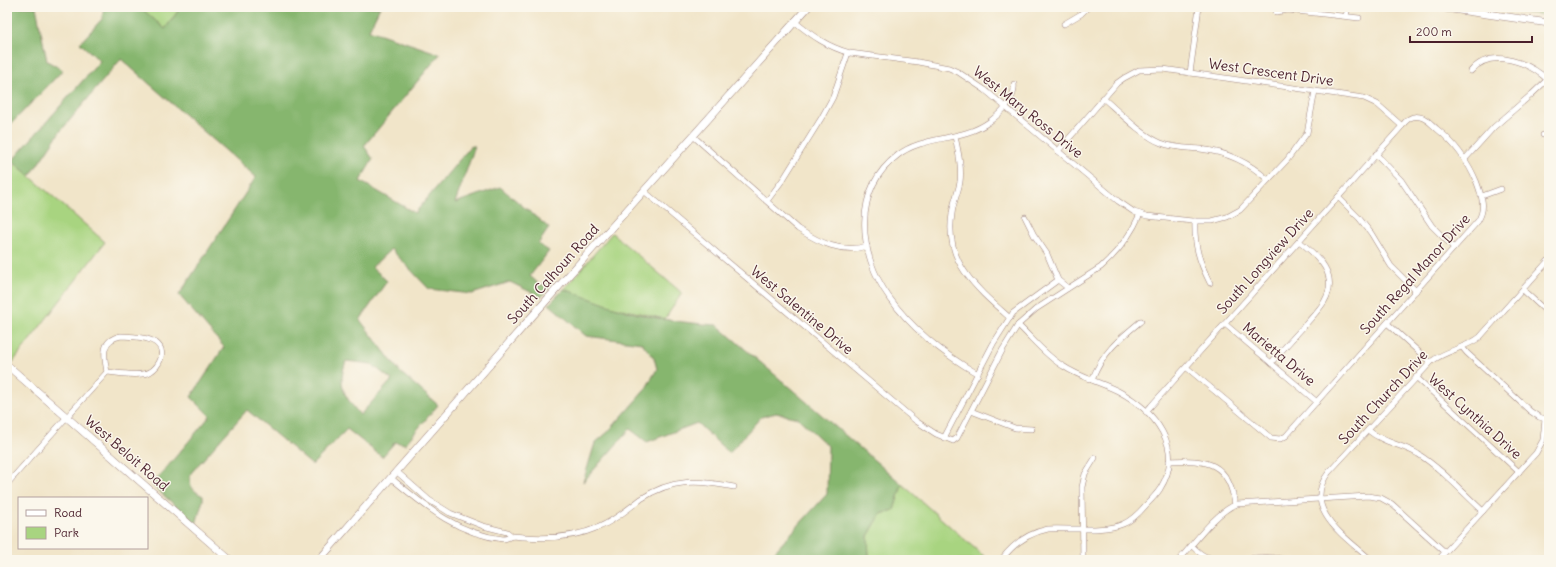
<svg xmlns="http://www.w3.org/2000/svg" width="1556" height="567" viewBox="0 0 1556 567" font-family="Delius,sans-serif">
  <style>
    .green { fill: #a8d480; stroke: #797a56 }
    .forest { fill: #86b66e; stroke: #686a4c; fill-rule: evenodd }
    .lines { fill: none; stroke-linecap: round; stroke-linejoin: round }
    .street-casing { stroke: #9e827a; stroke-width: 6 }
    .secondary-casing { stroke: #9e827a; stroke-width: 8 }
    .street { stroke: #fff; stroke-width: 5 }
    .secondary { stroke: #fff; stroke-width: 7 }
    .labels { text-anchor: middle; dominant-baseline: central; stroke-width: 3; stroke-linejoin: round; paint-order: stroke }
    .street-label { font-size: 14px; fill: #4a1f2b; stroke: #fbf7ec }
  </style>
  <rect width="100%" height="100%" fill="#fbf7ec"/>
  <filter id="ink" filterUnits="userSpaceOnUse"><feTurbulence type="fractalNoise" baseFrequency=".025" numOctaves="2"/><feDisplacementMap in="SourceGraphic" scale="8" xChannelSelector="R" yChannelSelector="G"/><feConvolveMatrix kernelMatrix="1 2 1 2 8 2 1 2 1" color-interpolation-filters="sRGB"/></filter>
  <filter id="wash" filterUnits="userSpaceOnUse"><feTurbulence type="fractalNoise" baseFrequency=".012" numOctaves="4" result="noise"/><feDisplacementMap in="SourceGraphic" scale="16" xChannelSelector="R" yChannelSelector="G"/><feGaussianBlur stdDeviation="0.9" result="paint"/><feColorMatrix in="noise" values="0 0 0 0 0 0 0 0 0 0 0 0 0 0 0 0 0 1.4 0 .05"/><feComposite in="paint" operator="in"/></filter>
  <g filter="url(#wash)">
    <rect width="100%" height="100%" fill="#f1e5c9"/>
    <g class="green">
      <polygon points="140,7 181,7 165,29"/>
      <polygon points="1486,7 1549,7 1549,16"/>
      <polygon points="16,164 105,242 13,362 7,357 7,174"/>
      <polygon points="612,233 682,293 665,319 609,306 564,289"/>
      <polygon points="902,484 980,553 989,560 869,560 868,536 881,514 894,510"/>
    </g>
    <g class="forest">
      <polygon points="7,7 36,7 47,61 63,70 7,128"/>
      <path d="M104,7H140L165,29L181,7H380L369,30L440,54L364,146L373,159L360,181L415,213L471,146H475L455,203L500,187L549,228L538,244L549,251L530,276L540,285H551L541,297L510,282L472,294L429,289L391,249L372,267L387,281L360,320L400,372L438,405L405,444L395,442L382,457L347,429L312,465L247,410L191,473C188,486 192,490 203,496V500L196,524L152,485L210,416L191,397L224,347L179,295L256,177L121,59L59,133L30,176L16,164L11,162L100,61L80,43L102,19ZM346,361L371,364L392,380L360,415C344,395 337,387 346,361Z"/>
      <path d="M564,289C579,294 593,300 608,305C642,317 681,323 717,325L902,484L894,510L881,514L868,536L869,560H767L827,494L828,446L798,418L776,413L761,417L729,453L697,423L647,442L630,429L583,482L595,443L608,432L645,390L657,369L654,358L642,343L586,336L549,304Z"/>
    </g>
  </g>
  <g filter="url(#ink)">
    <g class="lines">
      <g class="street-casing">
        <g id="street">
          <polyline points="1276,12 1288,10 1359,18"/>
          <polyline points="1346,16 1348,7"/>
          <path d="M794,21C812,36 828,47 850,53L918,62L949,68L958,72L985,90L1118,201L1134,212L1147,216L1192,221H1212L1227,217L1240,210L1287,160L1307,133L1315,91"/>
          <polyline points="1064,24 1081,14 1088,7"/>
          <path d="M1471,71C1491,47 1529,62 1549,81"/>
          <polyline points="1190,73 1199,7"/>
          <polyline points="1547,79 1549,71"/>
          <path d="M1103,98C1119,112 1143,136 1161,143C1173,148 1187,148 1200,149C1227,152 1249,162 1268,180"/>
          <polyline points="1543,135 1549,133"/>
          <path d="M693,136L798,229C819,242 842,254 867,246"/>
          <path d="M955,136C958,151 962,167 960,182C958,193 953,203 952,214C944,262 977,289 1010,318"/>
          <polyline points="1058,151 1117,83 1124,78 1139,70 1163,69 1364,98 1377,104 1402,126"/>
          <polyline points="1376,154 1401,180 1432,226 1454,248"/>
          <polyline points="1465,159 1494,127 1532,94 1549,78"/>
          <path d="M644,191L916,421L936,434L953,441L957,438L1003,349L1018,325L1036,309L1101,267C1118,252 1131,235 1140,214"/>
          <polyline points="1482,196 1501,189"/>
          <polyline points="1338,197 1359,218 1371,233 1391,266 1416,291"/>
          <polyline points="767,201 784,178 822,117 833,97 848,53"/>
          <polyline points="1025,217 1034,235 1047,254 1058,280 1068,288"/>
          <path d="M1195,221C1194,245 1199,261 1210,283"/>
          <polyline points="1523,290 1549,314"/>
          <polyline points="1387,323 1430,362"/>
          <polyline points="1225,324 1317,402"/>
          <path d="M121,336C134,337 166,336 161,358C159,364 155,369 150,372C140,377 118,373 107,372C104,356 100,340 121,336Z"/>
          <polyline points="1462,347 1467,353 1530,411 1539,417 1549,420"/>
          <path d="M1271,363C1282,350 1294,337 1306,324C1312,317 1319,310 1324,302C1340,275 1318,256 1299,241"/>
          <path d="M978,374C945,355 911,328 889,297C858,254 852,190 898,155C924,135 961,142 989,122C1000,114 1016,99 1014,84"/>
          <polyline points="1416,377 1519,472"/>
          <path d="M1092,380C1103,352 1118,340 1141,321"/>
          <polyline points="971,411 1015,428 1032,429"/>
          <path d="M1146,412L1151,406L1402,126C1406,120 1412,115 1420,117C1427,118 1432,125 1437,129C1456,144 1468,161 1477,183C1482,197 1486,208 1478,221L1286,436L1280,439L1271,438L1186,367"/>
          <path d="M1368,430C1383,443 1401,444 1418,454C1442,469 1462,492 1483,511"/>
          <polyline points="944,438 993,344 1007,322 1013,313 1058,280"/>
          <path d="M1169,461C1207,459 1229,462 1235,505"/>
          <polyline points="396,471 429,500 450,513 483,526 507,532 512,536"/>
          <path d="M391,478C425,506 457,534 503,539C507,539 509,537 512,536C516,536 520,537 524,537C548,539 576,537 599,527C614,521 628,509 641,499C672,478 700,480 734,487"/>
          <polyline points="7,484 107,372"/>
          <path d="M1192,546C1196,550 1201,555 1207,557C1227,566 1262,552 1285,560"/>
          <path d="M1002,559C1014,543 1028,533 1048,529C1069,528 1104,532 1123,524C1133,520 1140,512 1146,505C1151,500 1156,495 1160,489C1186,448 1154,410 1118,391C1100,382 1079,377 1063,366C1046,356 1033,339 1018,325"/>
          <polyline points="1083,560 1082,487 1085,474 1095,458"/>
          <path d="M1179,560C1194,543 1217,511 1237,504L1368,496L1381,498L1392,504L1445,552"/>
          <path d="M1371,560C1347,538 1300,509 1329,472L1432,361C1447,350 1466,348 1480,337L1549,260"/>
          <polyline points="1438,560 1536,453 1543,440 1545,419"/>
        </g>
      </g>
      <g class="secondary-casing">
        <g id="secondary">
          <polyline points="1438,7 1549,23"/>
          <polyline points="7,365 230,560"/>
          <polyline points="319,560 528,321 808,7"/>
        </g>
      </g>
      <use href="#street" class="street"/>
      <use href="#secondary" class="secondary"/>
    </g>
  </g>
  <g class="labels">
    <g class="street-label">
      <text transform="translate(1271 72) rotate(8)">West Crescent Drive</text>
      <text transform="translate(1028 112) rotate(39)">West Mary Ross Drive</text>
      <text transform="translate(1265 261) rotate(-48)">South Longview Drive</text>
      <text transform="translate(553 274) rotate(-48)">South Calhoun Road</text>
      <text transform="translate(1415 274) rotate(-48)">South Regal Manor Drive</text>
      <text transform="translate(802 310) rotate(40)">West Salentine Drive</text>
      <text transform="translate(1279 354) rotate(40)">Marietta Drive</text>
      <text transform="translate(1383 397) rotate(-47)">South Church Drive</text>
      <text transform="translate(1475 416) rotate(42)">West Cynthia Drive</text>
      <text transform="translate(127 453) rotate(41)">West Beloit Road</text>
    </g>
  </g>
  <rect width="1556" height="567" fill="none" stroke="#fbf7ec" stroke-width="24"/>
  <rect x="18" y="497" width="130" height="52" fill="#fbf7ec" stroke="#b4a19f"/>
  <rect x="26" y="510" width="20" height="6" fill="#ffffff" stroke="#b4a19f"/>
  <text x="54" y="517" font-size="12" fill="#4a1f2b">Road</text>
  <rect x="26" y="527" width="20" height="12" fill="#a8d480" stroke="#b4a19f"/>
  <text x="54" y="537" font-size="12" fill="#4a1f2b">Park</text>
  <path d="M1410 36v6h122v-6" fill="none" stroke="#4a1f2b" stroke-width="2"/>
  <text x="1416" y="36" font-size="12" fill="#4a1f2b" stroke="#fbf7ec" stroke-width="3" paint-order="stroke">200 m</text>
</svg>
